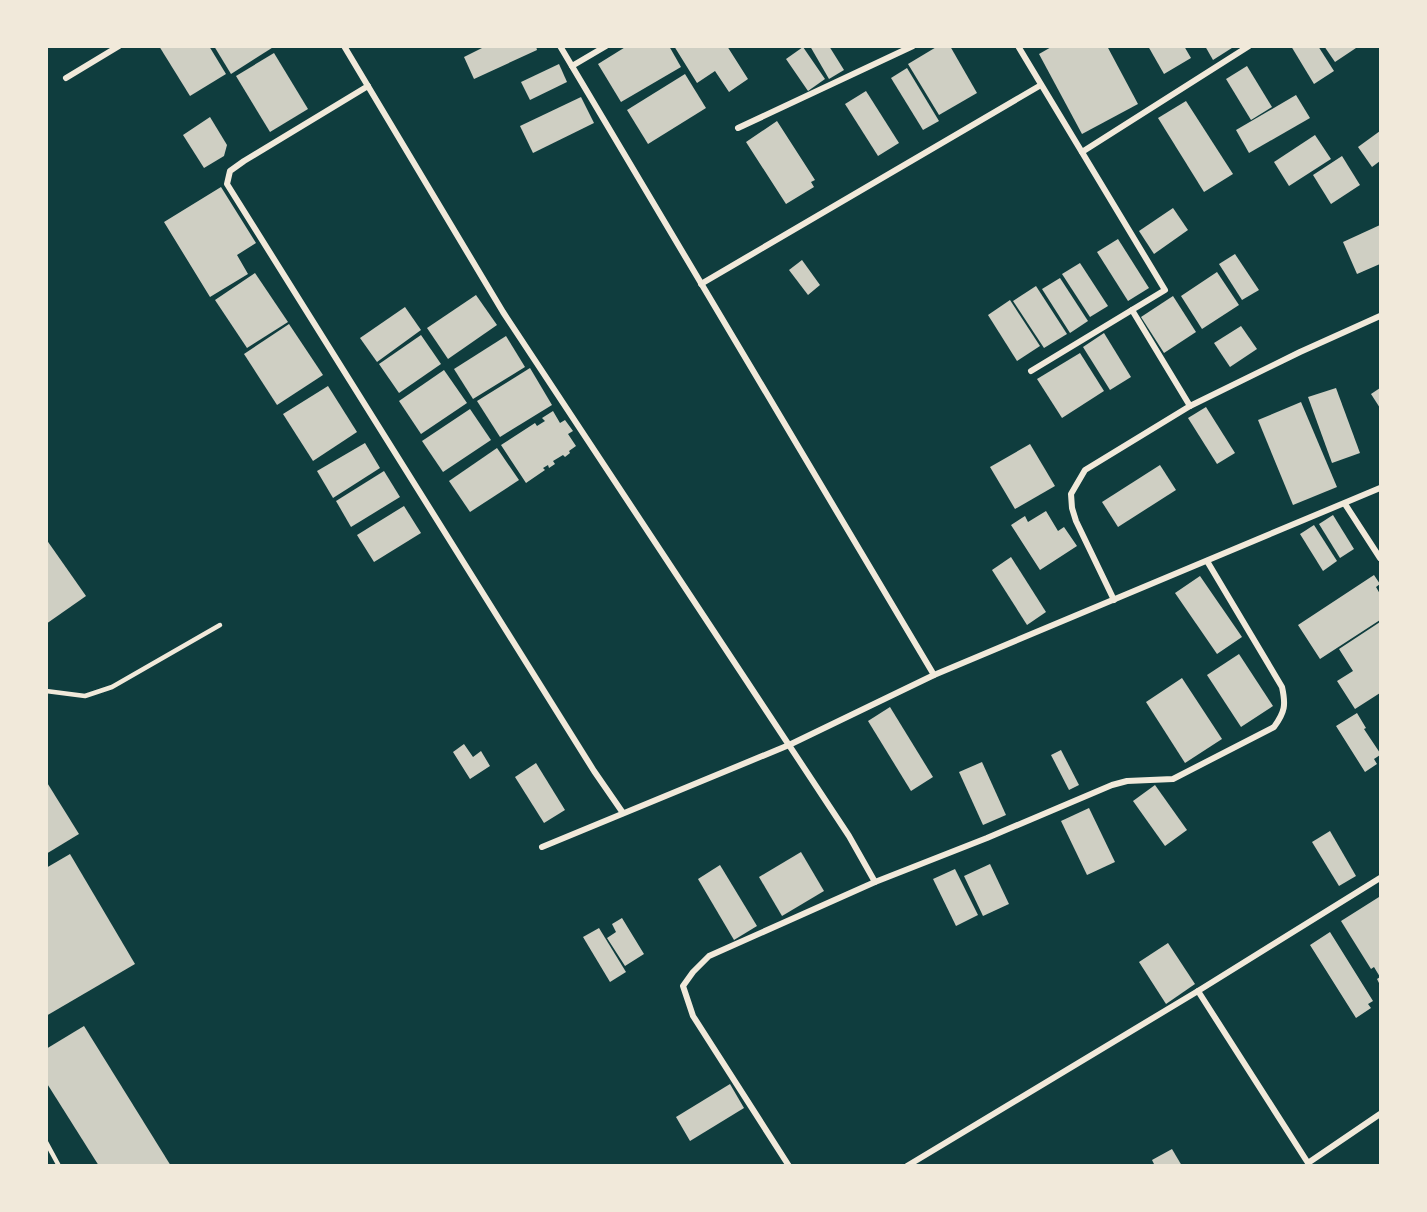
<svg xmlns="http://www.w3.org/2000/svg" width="1427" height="1212" viewBox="0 0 1427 1212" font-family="Jost,sans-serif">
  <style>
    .building { fill: #cfcfc3 }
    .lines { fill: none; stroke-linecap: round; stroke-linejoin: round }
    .service { stroke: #f1e9da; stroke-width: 4.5 }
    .minor { stroke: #f1e9da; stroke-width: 6 }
  </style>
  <rect width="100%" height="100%" fill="#0f3d3e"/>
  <g class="building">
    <polygon points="159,46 209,46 226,74 190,96"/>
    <polygon points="214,46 275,46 231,74"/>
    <polygon points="486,46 536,46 537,50 474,79 464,57"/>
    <polygon points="627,46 669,46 681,67 621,102 598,64"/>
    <polygon points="674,46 727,46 748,79 729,92 715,71 697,83"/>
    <polygon points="810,46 829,46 844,70 829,79"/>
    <polygon points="938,46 950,46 977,93 939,115 908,64"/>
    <polygon points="1053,46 1107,46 1138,104 1082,134 1039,54"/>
    <polygon points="1148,46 1184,46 1191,58 1164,74"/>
    <polygon points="1205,46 1235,46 1213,60"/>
    <polygon points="1291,46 1318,46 1334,71 1314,84"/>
    <polygon points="1324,46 1359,46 1335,62"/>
    <polygon points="803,47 825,79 808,91 786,59"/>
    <polygon points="274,53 308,109 270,132 236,76"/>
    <polygon points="559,64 567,82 530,100 521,82"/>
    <polygon points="1247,66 1272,107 1251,120 1226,79"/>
    <polygon points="907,68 939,121 923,130 891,78"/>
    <polygon points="685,74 706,108 648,144 627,110"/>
    <polygon points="866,91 899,143 878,156 845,104"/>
    <polygon points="1296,95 1310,118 1249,153 1236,130"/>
    <polygon points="581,97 594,123 533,153 520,126"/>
    <polygon points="1186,101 1233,174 1204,192 1158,118"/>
    <polygon points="210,117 227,145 224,156 204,168 183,135"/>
    <polygon points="777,121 815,180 811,182 814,187 786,204 746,142"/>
    <polygon points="1380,131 1380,161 1372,167 1358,147"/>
    <polygon points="1315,135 1331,159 1289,186 1274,162"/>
    <polygon points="1342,156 1360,185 1331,204 1313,175"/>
    <polygon points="221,187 256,243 237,255 248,274 210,297 164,222"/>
    <polygon points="1173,208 1188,230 1154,254 1139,231"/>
    <polygon points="1380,225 1380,264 1357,274 1343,242"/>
    <polygon points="1118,239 1149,288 1128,301 1097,252"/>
    <polygon points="1235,254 1259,290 1242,300 1219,264"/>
    <polygon points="802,260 820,285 808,295 789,270"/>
    <polygon points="1080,263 1108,306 1090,317 1062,274"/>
    <polygon points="1217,272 1239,305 1202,329 1181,296"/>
    <polygon points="255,273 288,322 247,348 215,300"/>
    <polygon points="1060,278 1088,321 1070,333 1042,289"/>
    <polygon points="1036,286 1067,334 1044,348 1013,301"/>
    <polygon points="476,295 497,325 448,359 427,328"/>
    <polygon points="1173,296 1196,332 1164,353 1141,317"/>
    <polygon points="1010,300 1040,346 1017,361 988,315"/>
    <polygon points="405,307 421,330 377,362 360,338"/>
    <polygon points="289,324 323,375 277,405 244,354"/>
    <polygon points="1241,326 1257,349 1230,367 1214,343"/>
    <polygon points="1104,333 1131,377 1110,390 1083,347"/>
    <polygon points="421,335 441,364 399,393 379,364"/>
    <polygon points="506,336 525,367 473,399 454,369"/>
    <polygon points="1080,353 1104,391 1062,418 1037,379"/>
    <polygon points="530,368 552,405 500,437 477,401"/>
    <polygon points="444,370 467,403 421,434 399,401"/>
    <polygon points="328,386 357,432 313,461 283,414"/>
    <polygon points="1336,388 1360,453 1332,463 1308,397"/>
    <polygon points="1380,388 1380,408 1371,394"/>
    <polygon points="1301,402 1337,487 1293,505 1258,420"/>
    <polygon points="1206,407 1235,453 1217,464 1188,418"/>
    <polygon points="470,409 491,440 443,472 422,441"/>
    <polygon points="553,411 560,423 565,420 573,431 568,434 576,446 569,451 570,453 565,457 563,455 553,461 555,464 549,468 548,465 543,468 545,470 526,483 501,445 535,423 537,426 545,421 542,418"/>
    <polygon points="365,443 380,468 333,498 317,471"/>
    <polygon points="1030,444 1055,486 1015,509 990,467"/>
    <polygon points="497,448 519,480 470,512 449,481"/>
    <polygon points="1160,465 1176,490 1118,527 1102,502"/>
    <polygon points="384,471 400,497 351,527 336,501"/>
    <polygon points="404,506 421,533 374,562 357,535"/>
    <polygon points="1046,511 1058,531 1064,527 1077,546 1040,570 1011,525 1025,516 1028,522"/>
    <polygon points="1333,515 1354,549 1340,558 1319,524"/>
    <polygon points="1314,525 1337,561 1323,571 1300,534"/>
    <polygon points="46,539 86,596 46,624"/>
    <polygon points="1011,557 1046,612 1027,625 992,570"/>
    <polygon points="1374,575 1380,584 1376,587 1380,594 1380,620 1320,659 1298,625"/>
    <polygon points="1200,576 1242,637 1217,654 1175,593"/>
    <polygon points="1380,622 1380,693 1355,709 1337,681 1353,671 1339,649"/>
    <polygon points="1239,654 1273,706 1241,727 1207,675"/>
    <polygon points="1182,678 1222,739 1185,763 1146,702"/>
    <polygon points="890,707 933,777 911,791 868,721"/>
    <polygon points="1357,713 1366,728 1364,729 1380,753 1380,755 1374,759 1377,764 1365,772 1336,726"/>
    <polygon points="464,744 473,757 481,751 490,766 470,779 453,752"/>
    <polygon points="1061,750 1079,785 1069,790 1051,755"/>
    <polygon points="982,762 1006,815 983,825 959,772"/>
    <polygon points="536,763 565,810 544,823 515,777"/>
    <polygon points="46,781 79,834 46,854"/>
    <polygon points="1155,785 1187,830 1165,846 1133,801"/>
    <polygon points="1089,808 1115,862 1087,875 1061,821"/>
    <polygon points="1330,831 1356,876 1339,886 1312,842"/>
    <polygon points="801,852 824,891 782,916 759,877"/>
    <polygon points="70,854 135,964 46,1016 46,868"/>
    <polygon points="990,864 1009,904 983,916 964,876"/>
    <polygon points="720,865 757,926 734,940 698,879"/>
    <polygon points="955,869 978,915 956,926 933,879"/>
    <polygon points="1379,897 1380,899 1380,985 1377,979 1380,977 1374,967 1371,969 1341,921"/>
    <polygon points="622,918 644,954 625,966 607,938 616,932 612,924"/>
    <polygon points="599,928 626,972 610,982 583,937"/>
    <polygon points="1330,932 1373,1001 1368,1004 1371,1008 1356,1018 1310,945"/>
    <polygon points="1168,943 1195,984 1166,1004 1139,962"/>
    <polygon points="84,1026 171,1166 99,1166 46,1082 46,1049"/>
    <polygon points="730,1084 744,1108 690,1141 676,1117"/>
    <polygon points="1172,1149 1182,1166 1155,1166 1152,1160"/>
  </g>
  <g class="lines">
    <g class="service">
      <polyline points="46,691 85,696 112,687 220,625"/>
      <polyline points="46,1142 59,1166"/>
    </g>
    <g class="minor">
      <polyline points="344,46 503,312 849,836 875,882 709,956 693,972 683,986 693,1016 789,1166"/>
      <polyline points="560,46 934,675"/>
      <polyline points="1018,46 1165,290 1031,371"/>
      <polyline points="572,66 606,46"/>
      <polyline points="66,78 119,46"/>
      <polyline points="368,86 244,161 230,171 227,184 594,771 623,813"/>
      <polyline points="738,128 913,46"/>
      <polyline points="1082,152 1249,46"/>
      <polyline points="701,284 1041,85"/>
      <polyline points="1132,310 1190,406 1300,352 1380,316"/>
      <polyline points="1345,504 1380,558"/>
      <polyline points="1114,600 1076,521 1072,508 1071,494 1085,470 1190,406"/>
      <polyline points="542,847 789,745 934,675 1380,488"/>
      <path d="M875,882L987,838L1112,785L1127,781L1173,779L1274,727C1285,712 1286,705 1282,687L1207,561"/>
      <polyline points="1198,991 1308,1163 1380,1114"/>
      <polyline points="907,1166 1198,991 1380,878"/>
    </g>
  </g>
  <rect width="1427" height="1212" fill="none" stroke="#f1e9da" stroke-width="96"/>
</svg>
